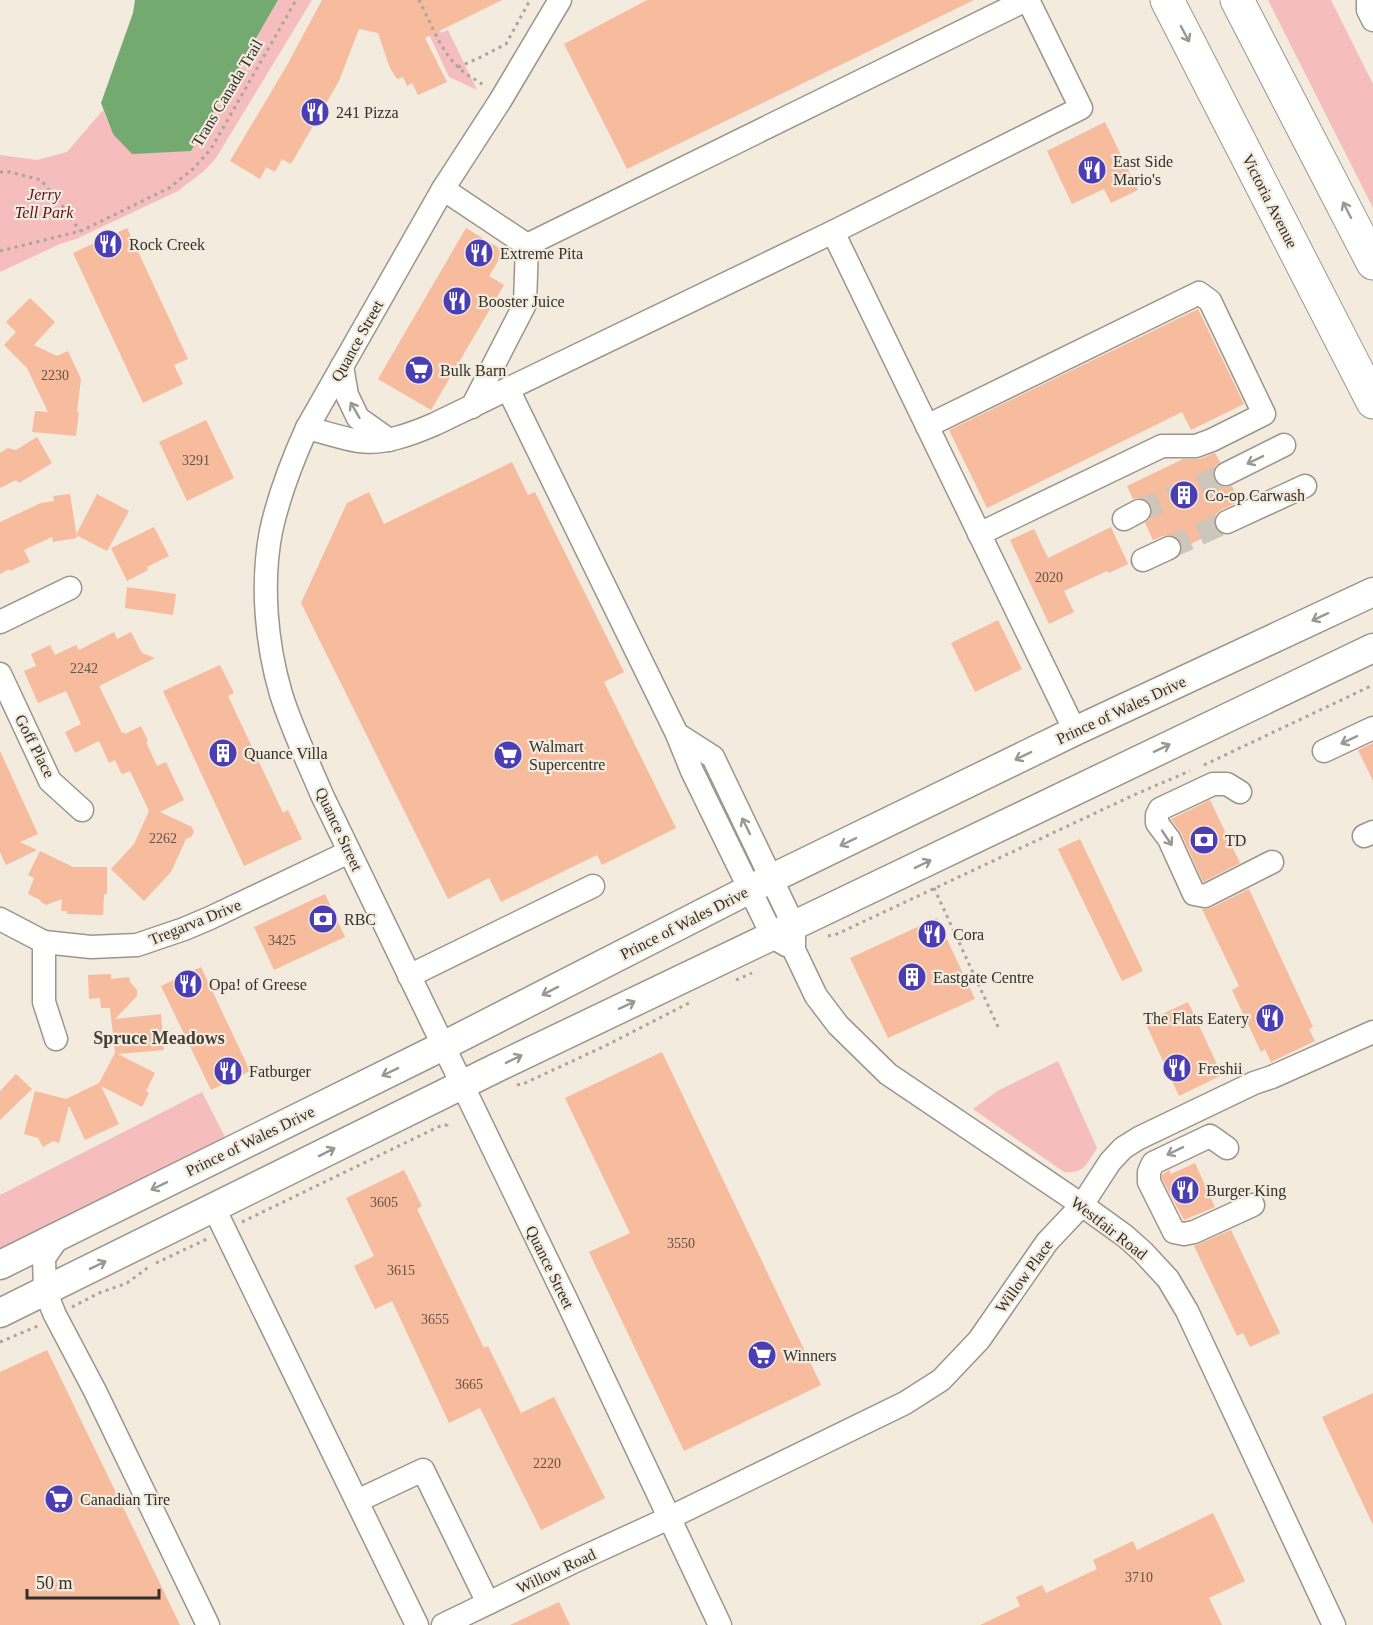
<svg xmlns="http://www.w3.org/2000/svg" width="1373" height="1625" viewBox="0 0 1373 1625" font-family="Georgia,serif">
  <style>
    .green { fill: #f6bdbf }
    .water { fill: #74a96f }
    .building { fill: #f7bb9d }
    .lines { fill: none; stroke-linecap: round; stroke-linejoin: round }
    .minor-tunnel { stroke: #cdc6ba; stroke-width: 22; stroke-dasharray: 22 11; stroke-linecap: butt }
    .minor-casing { stroke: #9d958a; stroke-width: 25 }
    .major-casing { stroke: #9d958a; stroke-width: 31 }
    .highway-casing { stroke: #9d958a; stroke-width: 35 }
    .path { stroke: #aaa49a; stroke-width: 3; stroke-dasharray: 3 4.5; stroke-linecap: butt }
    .minor { stroke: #fff; stroke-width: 22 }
    .major { stroke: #fff; stroke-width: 28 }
    .highway { stroke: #fff; stroke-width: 33 }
    .oneway { stroke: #999895 }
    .labels { text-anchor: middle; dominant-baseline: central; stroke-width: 4.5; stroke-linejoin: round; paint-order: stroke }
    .number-label { font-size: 14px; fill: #645348 }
    .street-label { font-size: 16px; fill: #33302b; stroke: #f3ebde }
    .poi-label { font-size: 16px; fill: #33302b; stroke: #f3ebde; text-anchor: start }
    .park-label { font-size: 16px; font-style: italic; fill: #5a111e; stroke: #f3ebde }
    .neighbourhood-label { font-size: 18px; font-weight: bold; fill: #453e34; stroke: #f3ebde }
  </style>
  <rect width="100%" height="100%" fill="#f3ebde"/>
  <g class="green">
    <polygon points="278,0 312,0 216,158 204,171 178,191 76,239 60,244 0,272 0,155 37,160 67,152 103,110 113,134 191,151"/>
    <polygon points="413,0 423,0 441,33 448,30 477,90 449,77"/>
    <polygon points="1268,0 1331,0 1373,84 1373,208"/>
    <path d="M1058,1061L1097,1148C1086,1164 1085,1174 1064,1172L973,1109L999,1090Z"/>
    <polygon points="202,1092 225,1137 0,1249 0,1195"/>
  </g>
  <polygon class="water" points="135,0 278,0 191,151 132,154 113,134 101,103 133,13"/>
  <g class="building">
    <polygon points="322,0 502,0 425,38 447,82 418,95 412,83 407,86 403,77 397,79 390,68 378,33 359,29 339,81 291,164 282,159 275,172 266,167 260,179 230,161 286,67"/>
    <polygon points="647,0 974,0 627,169 564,44"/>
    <polygon points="1105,122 1138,190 1111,203 1104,189 1072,204 1047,151"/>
    <polygon points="127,228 188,359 174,365 183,384 143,403 73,253"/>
    <polygon points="466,228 504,251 489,276 504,285 431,410 378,379"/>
    <polygon points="30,298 55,322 34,345 57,356 68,351 81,379 77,411 79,412 76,436 32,432 35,411 48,412 27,368 4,345 16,332 6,322"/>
    <polygon points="1198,309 1244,404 1191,430 1182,412 987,508 949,430"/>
    <polygon points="206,420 234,478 187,501 159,442"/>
    <polygon points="37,437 52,463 19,483 16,480 0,488 0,453 8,448 16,450"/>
    <polygon points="1215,453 1220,462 1215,466 1213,473 1214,481 1219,486 1225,487 1232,486 1240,501 1221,510 1216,514 1214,521 1215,527 1218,531 1182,548 1181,542 1177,537 1171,535 1163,536 1153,540 1145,523 1151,518 1152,511 1151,505 1146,499 1139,498 1133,499 1127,486 1183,459 1200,459"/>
    <polygon points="512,462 528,495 535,492 624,672 604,682 676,828 602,865 597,855 501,902 489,878 448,899 301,603 347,503 369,492 384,524"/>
    <polygon points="70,494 77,538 53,542 52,537 24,550 30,562 10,571 9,569 0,574 0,522 41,503 54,501 53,496"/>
    <polygon points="97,494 129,511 107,551 76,535"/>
    <polygon points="154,527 169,556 147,567 148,570 127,581 111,548"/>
    <polygon points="1111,527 1128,564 1109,573 1107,571 1064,591 1074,612 1049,624 1010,540 1034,529 1048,558"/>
    <polygon points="127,587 176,594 173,615 125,608"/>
    <polygon points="998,620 1022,669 975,692 951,643"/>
    <polygon points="114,632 117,639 131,632 142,653 155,658 99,686 122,733 124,732 125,734 141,726 148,741 146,742 157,766 166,762 184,800 160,812 192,827 194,832 191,837 186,839 171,872 144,901 111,869 134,844 149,811 130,771 123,774 121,773 115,760 109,763 99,741 75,753 65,732 81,724 66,691 38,703 24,671 36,666 31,654 50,645 55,655 76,645 79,650"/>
    <polygon points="220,665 234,693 228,696 283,813 288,810 302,839 244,866 163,691"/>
    <polygon points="1373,743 1373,781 1358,750"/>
    <polygon points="0,751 38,834 20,842 37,850 6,865 0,852"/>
    <polygon points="1210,800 1240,863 1203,882 1181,833 1171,819"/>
    <polygon points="1080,839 1143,971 1122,981 1058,849"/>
    <polygon points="40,851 73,867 107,867 107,894 104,894 103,915 67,914 67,911 61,911 62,899 46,905 41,902 40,900 28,894 34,878 28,875"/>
    <polygon points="1249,889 1313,1027 1309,1029 1315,1041 1271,1062 1265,1049 1261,1052 1232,990 1239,986 1202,909 1211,908"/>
    <polygon points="325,894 345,937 274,970 254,927"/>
    <polygon points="937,918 975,999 888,1038 850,958"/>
    <polygon points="201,967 250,1071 211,1090 161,986"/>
    <polygon points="111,974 111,979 129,977 130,982 137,990 137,996 115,1019 161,1014 164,1050 118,1054 155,1073 146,1091 149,1093 142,1107 101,1086 119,1124 85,1140 69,1106 59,1143 53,1141 43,1147 38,1138 24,1134 35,1091 66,1099 99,1083 115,1053 110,1008 101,1008 100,998 89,999 88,975"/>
    <polygon points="1188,1002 1222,1075 1179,1096 1145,1022"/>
    <polygon points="662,1052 821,1385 684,1451 589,1252 630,1233 565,1098"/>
    <polygon points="16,1074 32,1089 0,1120 0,1091"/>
    <polygon points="1195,1163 1215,1207 1184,1220 1162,1179 1162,1175 1169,1170 1171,1174"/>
    <polygon points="404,1170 422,1206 417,1209 484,1348 488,1346 521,1413 554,1397 605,1498 541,1530 480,1408 449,1423 392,1301 375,1309 354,1266 374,1256 346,1198"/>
    <polygon points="1231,1230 1280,1333 1250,1347 1243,1333 1237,1336 1194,1246"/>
    <polygon points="47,1350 180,1625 0,1625 0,1372"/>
    <polygon points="1373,1393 1373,1525 1322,1417"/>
    <polygon points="1213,1513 1245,1581 1209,1598 1222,1625 980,1625 1020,1606 1016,1597 1042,1585 1046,1593 1097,1569 1093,1560 1133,1541 1137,1550"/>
    <polygon points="559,1602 570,1625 510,1625"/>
  </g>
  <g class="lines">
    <g class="minor-tunnel">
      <polyline points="1139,511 1226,474"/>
      <polyline points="1169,548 1227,522"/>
    </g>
    <g class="minor-casing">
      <g id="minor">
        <path d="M560,0L500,101L443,189L307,428C292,461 279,495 271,531C261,583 266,643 281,694C292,729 308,762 322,795L565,1297L720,1625"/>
        <polyline points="1368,0 1368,10 1373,20"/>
        <polyline points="443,189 527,245 525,304 472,407"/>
        <polyline points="833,232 1075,731"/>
        <polyline points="527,245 1026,0"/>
        <polyline points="342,366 347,395 358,418 389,440"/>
        <polyline points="508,389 677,734 692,771 773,937 786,945"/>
        <polyline points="927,426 1199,293 1210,301 1264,414 1212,440 1196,446 1162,446 979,534"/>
        <path d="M307,428C324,432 341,438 358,441C383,445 412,434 435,424L833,232L1081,108L1028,0"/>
        <polyline points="1226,474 1284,445"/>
        <polyline points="1124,519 1139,511"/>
        <polyline points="1227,522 1305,486"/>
        <polyline points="1143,560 1169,548"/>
        <polyline points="0,622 70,588"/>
        <polyline points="0,674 50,781 82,810"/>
        <polyline points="677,734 713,757 794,926 794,950 816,996 838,1025 888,1074 1082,1205 1125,1236 1143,1252 1168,1279 1187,1311 1334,1625"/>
        <polyline points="1324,751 1373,728"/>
        <polyline points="1240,792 1227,784 1213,784 1160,809 1157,815 1157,823 1169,839 1194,894 1205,896 1272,862"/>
        <polyline points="1364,836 1373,832"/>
        <polyline points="0,919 44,942 91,947 137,945 184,929 210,918 349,852"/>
        <polyline points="44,942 44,1002 56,1039"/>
        <polyline points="409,976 593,886"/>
        <polyline points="1227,1148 1210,1136 1153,1163 1149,1172 1149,1182 1174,1232 1184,1234 1194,1232 1253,1205"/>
        <polyline points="214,1208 417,1625"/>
        <polyline points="60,1235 44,1258 45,1291 55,1315 95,1391 208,1625"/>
        <polyline points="357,1501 423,1470 488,1603"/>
        <polyline points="443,1625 573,1562 669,1518 905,1403 941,1380 979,1340 1047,1242 1082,1205 1110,1162 1123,1148 1139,1138 1254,1083 1272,1077 1373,1032"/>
      </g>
    </g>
    <g class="major-casing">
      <g id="major">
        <polyline points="0,1265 443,1046 750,889 1075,731 1373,592"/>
        <polyline points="0,1313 494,1069 1373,648"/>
      </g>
    </g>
    <g class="highway-casing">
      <g id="highway">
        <polyline points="1167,0 1373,402"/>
        <polyline points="1237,0 1373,263"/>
      </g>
    </g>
    <g class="path">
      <path d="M419,0C430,21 441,52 459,68C467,76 477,80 486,87"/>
      <polyline points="458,67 481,57 506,44 530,0"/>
      <polyline points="0,172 10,172 41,180 63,207 80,231"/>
      <polyline points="0,251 81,231 169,188 193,169 211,149 296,0"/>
      <polyline points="1204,765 1373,685"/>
      <polyline points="934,888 999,1029"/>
      <polyline points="828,936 837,934 1136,794 1190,771"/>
      <polyline points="736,980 752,973"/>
      <polyline points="517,1085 525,1083 605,1046 689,1003"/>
      <polyline points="242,1222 442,1125 447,1125 448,1122"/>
      <polyline points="156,1263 207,1239"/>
      <polyline points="72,1307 99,1293 127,1283 150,1266"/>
      <polyline points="0,1342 40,1325"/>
    </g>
    <use href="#minor" class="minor"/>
    <use href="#major" class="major"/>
    <use href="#highway" class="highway"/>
  </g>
  <defs><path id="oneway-shaft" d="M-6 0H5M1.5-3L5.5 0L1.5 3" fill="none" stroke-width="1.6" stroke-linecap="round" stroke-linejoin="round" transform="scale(1.5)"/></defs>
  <g class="oneway">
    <use href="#oneway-shaft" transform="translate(1185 34) rotate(62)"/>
    <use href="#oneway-shaft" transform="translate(1347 210) rotate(-117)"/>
    <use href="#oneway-shaft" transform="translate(355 410) rotate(-120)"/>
    <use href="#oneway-shaft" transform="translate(1255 460) rotate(154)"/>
    <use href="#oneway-shaft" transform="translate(1320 617) rotate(155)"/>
    <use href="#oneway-shaft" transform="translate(1349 740) rotate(155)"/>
    <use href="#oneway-shaft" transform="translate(1162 748) rotate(-25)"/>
    <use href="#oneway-shaft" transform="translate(1023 756) rotate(154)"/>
    <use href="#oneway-shaft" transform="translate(746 826) rotate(-116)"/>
    <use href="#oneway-shaft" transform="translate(1167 838) rotate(56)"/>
    <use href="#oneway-shaft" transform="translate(848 842) rotate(154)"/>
    <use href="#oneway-shaft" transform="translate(923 864) rotate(-26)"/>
    <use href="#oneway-shaft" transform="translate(550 991) rotate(153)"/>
    <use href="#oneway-shaft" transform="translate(627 1005) rotate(-25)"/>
    <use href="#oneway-shaft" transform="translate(514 1059) rotate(-26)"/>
    <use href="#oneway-shaft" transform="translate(390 1072) rotate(154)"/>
    <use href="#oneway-shaft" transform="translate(1175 1151) rotate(154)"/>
    <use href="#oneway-shaft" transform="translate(327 1152) rotate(-27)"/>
    <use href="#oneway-shaft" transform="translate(159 1186) rotate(154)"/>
    <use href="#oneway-shaft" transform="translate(98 1265) rotate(-26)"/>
  </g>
  <defs>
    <g id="restaurant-disc" transform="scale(1.5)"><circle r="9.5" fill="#4b3eb5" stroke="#f3ebde"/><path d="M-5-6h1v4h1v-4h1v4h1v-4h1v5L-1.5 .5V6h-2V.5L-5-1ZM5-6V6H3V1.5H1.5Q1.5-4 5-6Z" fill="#fff"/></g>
    <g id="supermarket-disc" transform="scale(1.5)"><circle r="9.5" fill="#4b3eb5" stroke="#f3ebde"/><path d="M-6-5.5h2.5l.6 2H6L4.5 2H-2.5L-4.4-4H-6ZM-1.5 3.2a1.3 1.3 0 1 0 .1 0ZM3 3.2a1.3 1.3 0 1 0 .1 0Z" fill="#fff"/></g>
    <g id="building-disc" transform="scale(1.5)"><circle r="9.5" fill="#4b3eb5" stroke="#f3ebde"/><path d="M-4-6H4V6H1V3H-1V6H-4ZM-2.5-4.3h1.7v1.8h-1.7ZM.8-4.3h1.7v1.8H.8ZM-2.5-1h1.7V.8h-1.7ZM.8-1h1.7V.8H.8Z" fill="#fff"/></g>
    <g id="bank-disc" transform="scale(1.5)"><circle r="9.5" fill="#4b3eb5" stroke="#f3ebde"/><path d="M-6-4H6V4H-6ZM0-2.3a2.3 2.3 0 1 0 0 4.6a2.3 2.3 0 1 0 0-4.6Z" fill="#fff"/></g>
  </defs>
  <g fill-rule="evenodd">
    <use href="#restaurant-disc" x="315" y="112"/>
    <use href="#restaurant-disc" x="1092" y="170"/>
    <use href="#restaurant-disc" x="108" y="244"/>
    <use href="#restaurant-disc" x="479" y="253"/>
    <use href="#restaurant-disc" x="457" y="301"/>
    <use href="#supermarket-disc" x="419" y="370"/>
    <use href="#building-disc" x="1184" y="495"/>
    <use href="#building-disc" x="223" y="753"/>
    <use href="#supermarket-disc" x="508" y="755"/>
    <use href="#bank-disc" x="1204" y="840"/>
    <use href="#bank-disc" x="323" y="919"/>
    <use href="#restaurant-disc" x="932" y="934"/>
    <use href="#building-disc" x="912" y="977"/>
    <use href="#restaurant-disc" x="188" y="984"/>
    <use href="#restaurant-disc" x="1270" y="1018"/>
    <use href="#restaurant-disc" x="1177" y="1068"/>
    <use href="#restaurant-disc" x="228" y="1071"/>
    <use href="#restaurant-disc" x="1185" y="1190"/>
    <use href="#supermarket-disc" x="762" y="1355"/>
    <use href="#supermarket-disc" x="59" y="1499"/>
  </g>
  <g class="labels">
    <g class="number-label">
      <text x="55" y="375">2230</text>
      <text x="196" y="460">3291</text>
      <text x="1049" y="577">2020</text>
      <text x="84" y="668">2242</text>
      <text x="163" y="838">2262</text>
      <text x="282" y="940">3425</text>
      <text x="384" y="1202">3605</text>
      <text x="681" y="1243">3550</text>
      <text x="401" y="1270">3615</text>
      <text x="435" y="1319">3655</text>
      <text x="469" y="1384">3665</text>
      <text x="547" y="1463">2220</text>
      <text x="1139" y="1577">3710</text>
    </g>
    <g class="street-label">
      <text transform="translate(227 93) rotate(-59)">Trans Canada Trail</text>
      <text transform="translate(1270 201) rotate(63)">Victoria Avenue</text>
      <text transform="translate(357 341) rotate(-61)">Quance Street</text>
      <text transform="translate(1121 710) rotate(-25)">Prince of Wales Drive</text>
      <text transform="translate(35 746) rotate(63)">Goff Place</text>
      <text transform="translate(339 829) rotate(65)">Quance Street</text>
      <text transform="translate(195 922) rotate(-22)">Tregarva Drive</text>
      <text transform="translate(684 923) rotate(-27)">Prince of Wales Drive</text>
      <text transform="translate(250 1141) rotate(-26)">Prince of Wales Drive</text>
      <text transform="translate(1109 1228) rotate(38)">Westfair Road</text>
      <text transform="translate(550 1267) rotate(64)">Quance Street</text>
      <text transform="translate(1024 1276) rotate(-54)">Willow Place</text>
      <text transform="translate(556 1571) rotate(-25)">Willow Road</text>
    </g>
    <g class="poi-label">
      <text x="336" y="112">241 Pizza</text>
      <text x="1113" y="161">East Side<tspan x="1113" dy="18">Mario's</tspan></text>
      <text x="129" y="244">Rock Creek</text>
      <text x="500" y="253">Extreme Pita</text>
      <text x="478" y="301">Booster Juice</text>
      <text x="440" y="370">Bulk Barn</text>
      <text x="1205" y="495">Co-op Carwash</text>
      <text x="529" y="746">Walmart<tspan x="529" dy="18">Supercentre</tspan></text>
      <text x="244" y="753">Quance Villa</text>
      <text x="1225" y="840">TD</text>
      <text x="344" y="919">RBC</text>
      <text x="953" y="934">Cora</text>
      <text x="933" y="977">Eastgate Centre</text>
      <text x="209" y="984">Opa! of Greese</text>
      <text x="1249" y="1018" text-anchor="end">The Flats Eatery</text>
      <text x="1198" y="1068">Freshii</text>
      <text x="249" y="1071">Fatburger</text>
      <text x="1206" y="1190">Burger King</text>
      <text x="783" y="1355">Winners</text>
      <text x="80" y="1499">Canadian Tire</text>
    </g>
    <g class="park-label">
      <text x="44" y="194">Jerry<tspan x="44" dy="18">Tell Park</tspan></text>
    </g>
    <g class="neighbourhood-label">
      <text x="159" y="1038">Spruce Meadows</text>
    </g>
  </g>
  <path d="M27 1589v9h132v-9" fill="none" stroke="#33302b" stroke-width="3"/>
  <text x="36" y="1589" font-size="18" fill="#33302b" stroke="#f3ebde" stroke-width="4.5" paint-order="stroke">50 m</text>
</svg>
